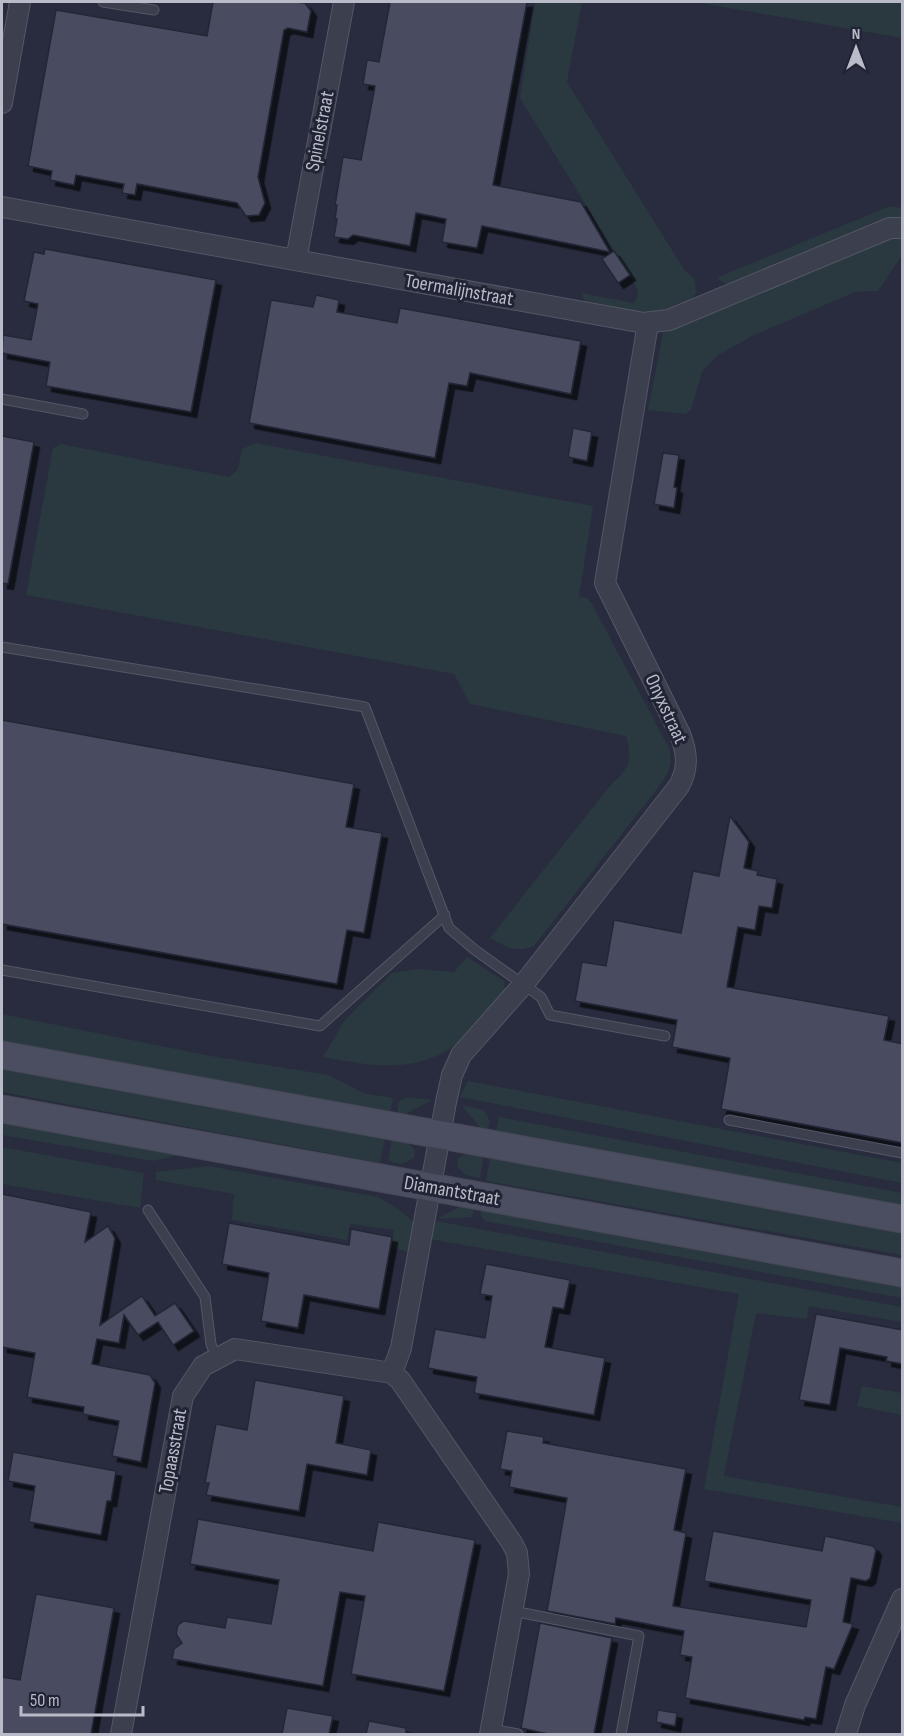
<svg xmlns="http://www.w3.org/2000/svg" width="904" height="1736" viewBox="0 0 904 1736" font-family="'Sofia Sans Condensed',sans-serif">
  <style>
    .green { fill: #2a383f }
    .building { fill: #484c60; stroke: #232636; stroke-width: 1.5; filter: url(#shadow) }
    .lines { fill: none; stroke-linecap: round; stroke-linejoin: round }
    .service-casing { stroke: #545766; stroke-width: 11 }
    .minor-casing { stroke: #545766; stroke-width: 22 }
    .secondary-casing { stroke: #464857; stroke-width: 29 }
    .service { stroke: #3c3f4e; stroke-width: 9 }
    .minor { stroke: #3c3f4e; stroke-width: 20 }
    .secondary { stroke: #4b4d61; stroke-width: 27 }
    .labels { text-anchor: middle; dominant-baseline: central; stroke-width: 6; stroke-linejoin: round; paint-order: stroke }
    .street-label { font-size: 20px; fill: #b9bbc9; stroke: #212434 }
  </style>
  <defs>
    <filter id="shadow"><feDropShadow dx="5.5" dy="5.5" stdDeviation="0" flood-color="#0009"/></filter>
  </defs>
  <rect width="100%" height="100%" fill="#282c3e"/>
  <g class="green">
    <path d="M535,2H582L567,82L685,271L694,278L696,293C672,326 619,310 586,304L581,293L634,303L638,296L637,288L520,98Z"/>
    <polygon points="694,2 902,2 902,38"/>
    <polygon points="890,206 902,208 902,222 728,285 716,278"/>
    <polygon points="885,239 902,239 902,255 878,291 855,292 750,337 717,356 702,372 691,410 685,414 648,410 663,333"/>
    <path d="M255,443L593,506L579,597L587,598L592,604L670,750C673,768 667,775 657,789L534,946C516,953 506,947 490,938L608,788C628,767 634,765 626,736L470,704L454,674L26,595L53,448L61,444L229,477L238,469L242,449Z"/>
    <path d="M467,957L504,981L505,992C493,1007 480,1026 465,1038C421,1075 375,1067 323,1057L345,1020L392,973L418,969L454,972Z"/>
    <polygon points="2,1014 211,1056 329,1075 363,1093 393,1098 389,1118 2,1046"/>
    <polygon points="2,1065 385,1137 380,1163 2,1092"/>
    <polygon points="468,1081 902,1163 902,1183 460,1097"/>
    <polygon points="407,1097 432,1100 396,1119 399,1101"/>
    <polygon points="461,1105 484,1110 490,1121 487,1135"/>
    <polygon points="2,1111 201,1150 153,1161 2,1135"/>
    <polygon points="499,1117 902,1193 902,1213 495,1136"/>
    <polygon points="392,1138 406,1141 415,1150 414,1158 402,1164 388,1161"/>
    <polygon points="2,1147 144,1173 140,1208 2,1184"/>
    <polygon points="469,1152 484,1155 480,1178 466,1175 457,1166 458,1158"/>
    <polygon points="490,1156 902,1232 902,1255 486,1181"/>
    <polygon points="209,1166 378,1197 401,1211 415,1223 410,1252 391,1248 394,1230 350,1224 347,1240 232,1220 234,1194 156,1180 156,1172"/>
    <polygon points="477,1197 472,1217 437,1219"/>
    <polygon points="480,1210 902,1277 902,1298 485,1221 481,1216"/>
    <polygon points="436,1221 902,1307 902,1322 809,1306 807,1319 756,1313 724,1476 902,1507 902,1523 704,1489 739,1294 429,1239"/>
    <polygon points="862,1386 902,1393 902,1415 857,1406"/>
  </g>
  <g class="building">
    <polygon points="213,2 296,2 305,3 311,11 307,32 288,28 284,30 258,177 265,203 259,215 246,216 237,203 137,184 135,195 122,193 124,184 76,175 74,185 50,180 52,171 28,166 56,10 207,36"/>
    <polygon points="390,2 527,2 493,185 581,202 610,252 482,226 477,248 442,242 446,219 416,213 410,246 353,235 348,239 334,237 337,219 335,219 337,205 335,205 343,157 361,160 375,86 363,84 367,60 379,62"/>
    <polygon points="45,249 216,280 191,412 46,386 50,362 2,353 3,335 31,340 38,304 24,301 34,252 44,254"/>
    <polygon points="614,251 630,275 618,283 602,259"/>
    <polygon points="316,295 339,300 337,312 397,323 400,308 581,341 571,394 470,373 467,386 449,383 435,458 249,423 271,300 313,307"/>
    <polygon points="573,428 592,432 587,461 568,457"/>
    <polygon points="2,436 34,442 8,584 2,583"/>
    <polygon points="663,453 679,455 674,487 677,488 674,508 654,504"/>
    <polygon points="2,720 354,784 346,827 382,833 364,933 347,930 337,984 2,924"/>
    <polygon points="730,816 749,842 744,868 758,871 757,875 777,879 772,908 759,906 755,930 738,927 727,987 889,1016 884,1040 903,1044 903,1143 721,1109 730,1058 672,1047 677,1020 575,1001 582,962 606,966 614,920 681,933 693,871 719,876"/>
    <polygon points="2,1194 91,1212 85,1242 108,1226 115,1238 100,1325 142,1296 155,1316 175,1303 194,1331 173,1345 158,1322 138,1335 124,1315 119,1343 97,1339 92,1364 150,1375 155,1383 141,1462 112,1456 119,1421 83,1414 84,1407 27,1397 35,1353 2,1347"/>
    <polygon points="229,1223 349,1245 351,1229 392,1237 379,1309 304,1295 298,1328 261,1321 269,1273 222,1264"/>
    <polygon points="486,1264 570,1280 564,1309 553,1307 545,1347 605,1358 594,1415 474,1393 477,1377 428,1368 435,1329 485,1338 492,1296 480,1294"/>
    <polygon points="816,1314 903,1330 903,1364 886,1361 887,1357 840,1348 830,1405 799,1400"/>
    <polygon points="255,1380 344,1396 336,1443 371,1450 367,1475 307,1464 299,1511 206,1495 209,1483 205,1483 216,1424 247,1430"/>
    <polygon points="507,1431 544,1437 543,1443 686,1469 674,1530 686,1533 673,1606 806,1627 811,1600 704,1581 713,1531 822,1551 825,1536 873,1546 876,1550 870,1578 866,1581 851,1578 843,1622 853,1624 834,1669 826,1667 816,1719 805,1717 804,1720 685,1698 692,1657 680,1655 684,1631 616,1618 615,1624 547,1611 567,1498 509,1487 512,1471 500,1469"/>
    <polygon points="13,1452 116,1471 111,1501 107,1501 101,1535 29,1522 35,1486 8,1481"/>
    <polygon points="198,1519 373,1551 378,1522 475,1540 444,1691 351,1674 365,1596 340,1592 323,1686 172,1659 174,1649 182,1643 176,1634 178,1625 184,1621 225,1628 227,1617 271,1624 279,1580 190,1564"/>
    <polygon points="36,1594 114,1608 91,1734 2,1734 2,1677 20,1680"/>
    <polygon points="540,1623 612,1638 594,1734 548,1734 521,1728"/>
    <polygon points="287,1708 333,1716 329,1734 282,1734"/>
    <polygon points="658,1710 677,1713 675,1726 656,1722"/>
    <polygon points="369,1721 406,1728 406,1734 366,1734"/>
  </g>
  <g class="lines">
    <g class="service-casing">
      <g id="service">
        <polyline points="103,2 154,10"/>
        <polyline points="2,399 83,414"/>
        <polyline points="2,647 365,707 449,928 475,950 541,997 550,1015 665,1036"/>
        <polyline points="2,970 320,1026 445,915"/>
        <polyline points="729,1120 902,1153"/>
        <polyline points="148,1210 205,1297 211,1344 216,1357"/>
        <polyline points="513,1611 639,1636 621,1734"/>
        <polyline points="491,1729 518,1734"/>
      </g>
    </g>
    <g class="minor-casing">
      <g id="minor">
        <polyline points="2,103 20,2"/>
        <polyline points="2,207 644,323 669,320 890,228 902,228"/>
        <polyline points="296,260 344,2"/>
        <path d="M392,1373L401,1348L446,1102L452,1075L461,1055L523,985L679,786C689,768 687,752 680,734L605,583L648,323"/>
        <polyline points="121,1734 183,1396 203,1366 235,1349 392,1373 400,1380 512,1543 517,1553 519,1574 490,1734"/>
        <polyline points="846,1734 855,1705 902,1599"/>
      </g>
    </g>
    <g class="secondary-casing">
      <g id="secondary">
        <polyline points="2,1055 902,1219"/>
        <polyline points="2,1109 902,1273"/>
      </g>
    </g>
    <use href="#service" class="service"/>
    <use href="#minor" class="minor"/>
    <use href="#secondary" class="secondary"/>
  </g>
  <g class="labels">
    <g class="street-label">
      <text transform="translate(320 131) rotate(-79)">Spinelstraat</text>
      <text transform="translate(459 290) rotate(10)">Toermalijnstraat</text>
      <text transform="translate(666 709) rotate(65)">Onyxstraat</text>
      <text transform="translate(452 1191) rotate(10)">Diamantstraat</text>
      <text transform="translate(173 1451) rotate(-80)">Topaasstraat</text>
    </g>
  </g>
  <rect width="904" height="1736" fill="none" stroke="#b9bbc9" stroke-width="6"/>
  <g transform="translate(856 48)" stroke="#212434" stroke-width="4.5" paint-order="stroke">
  <path d="M0-4.5L10 22L0 15L-10 22Z" fill="#b9bbc9"/>
  <text y="-9" font-size="16" font-weight="bold" text-anchor="middle" fill="#b9bbc9">N</text>
  </g>
  <path d="M21 1706v9h122v-9" fill="none" stroke="#b9bbc9" stroke-width="3"/>
  <text x="30" y="1706" font-size="18" fill="#b9bbc9" stroke="#212434" stroke-width="4.5" paint-order="stroke">50 m</text>
</svg>
